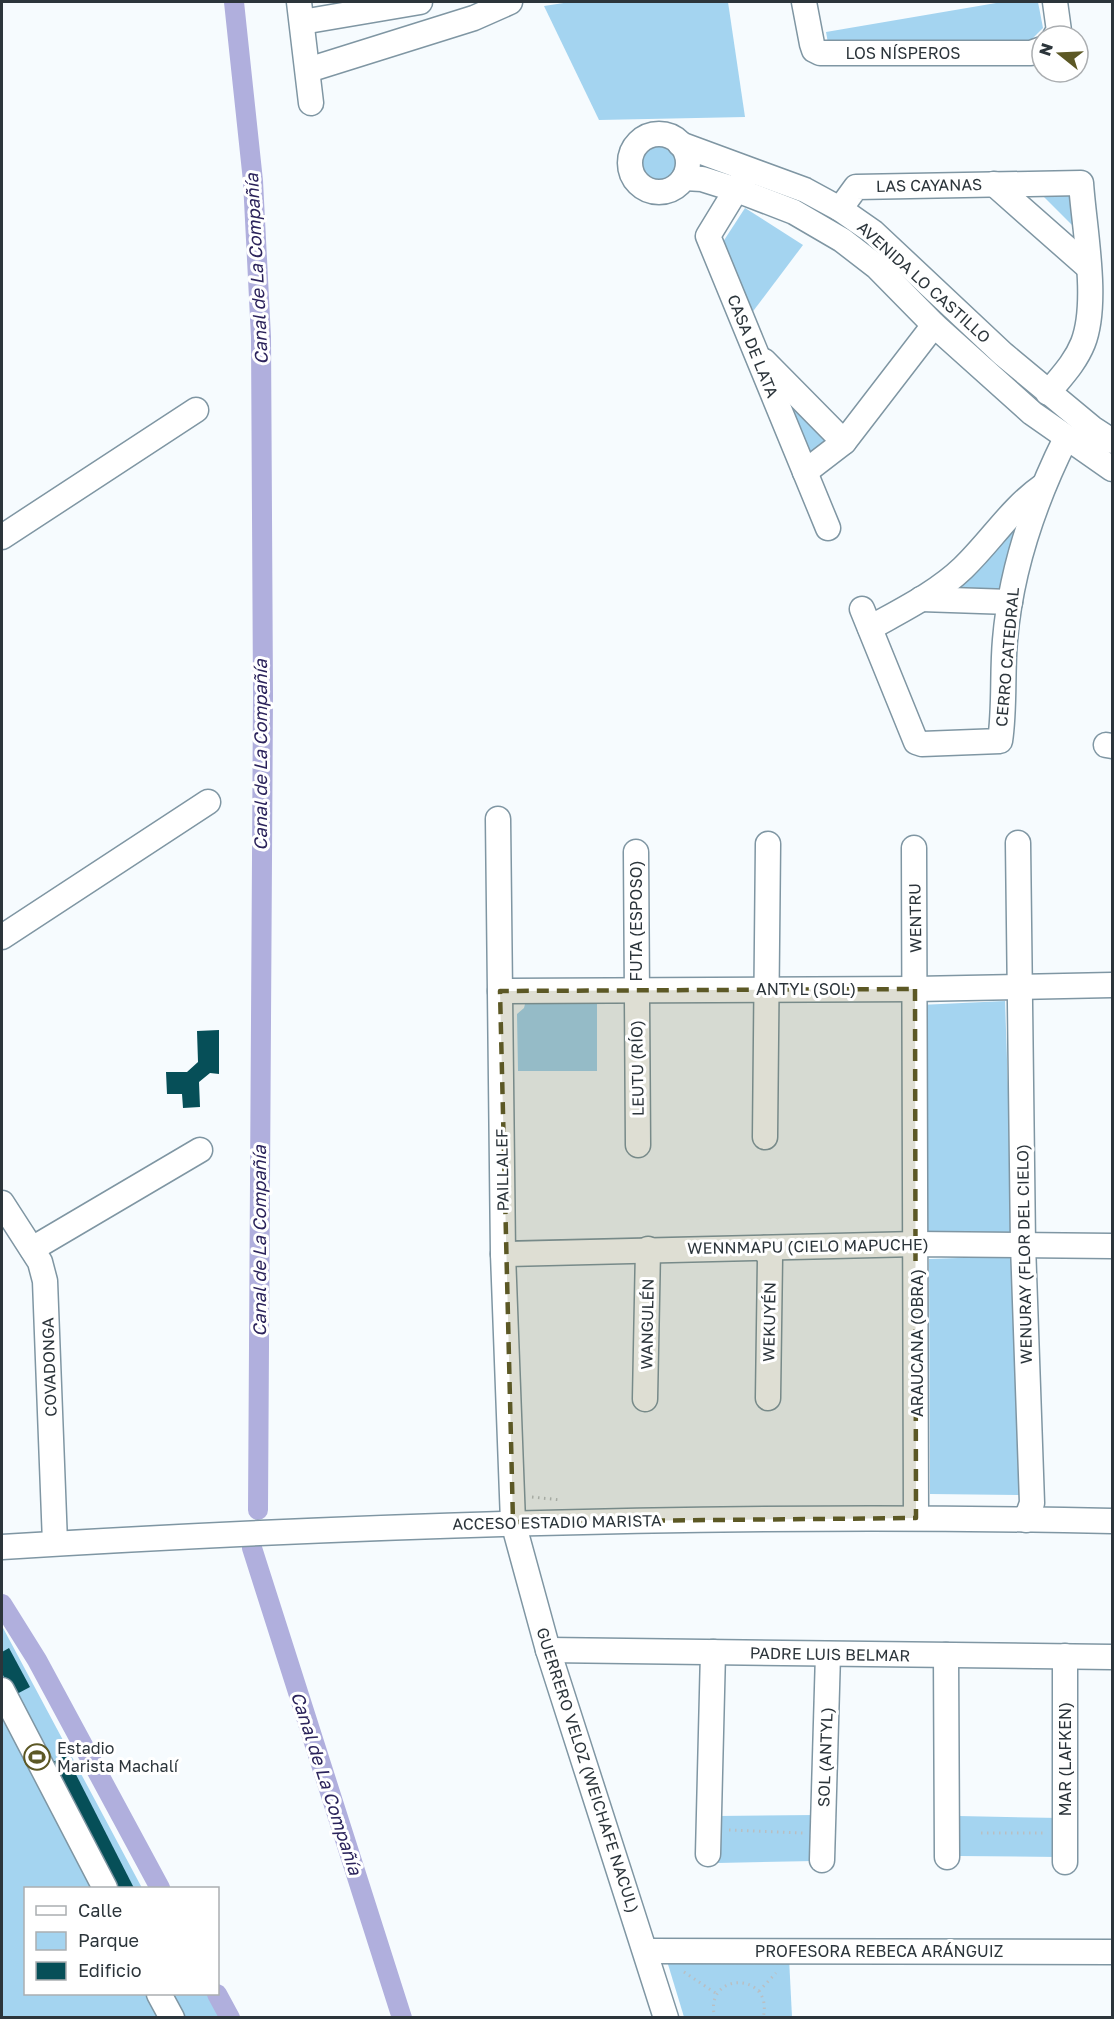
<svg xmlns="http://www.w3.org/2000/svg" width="1114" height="2019" viewBox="0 0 1114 2019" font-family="'Golos Text',sans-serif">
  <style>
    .green { fill: #a4d4f0 }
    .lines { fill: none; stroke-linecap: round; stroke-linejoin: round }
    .canal { stroke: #b0afdd; stroke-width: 20 }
    .building { fill: #064f58 }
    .minor-casing { stroke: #7f96a3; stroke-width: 27 }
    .path { stroke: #b9bfc3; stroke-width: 3; stroke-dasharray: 1.5 4.5; stroke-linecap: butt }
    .minor { stroke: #fff; stroke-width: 24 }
    .marked { fill: #5c5825; fill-opacity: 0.2; stroke: #5c5825; stroke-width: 4.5; stroke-dasharray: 12 8; stroke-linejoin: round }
    .labels { text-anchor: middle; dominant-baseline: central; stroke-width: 6; stroke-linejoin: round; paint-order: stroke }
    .street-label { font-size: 16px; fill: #2c353b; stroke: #fff }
    .poi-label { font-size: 16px; fill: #2c353b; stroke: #fff; text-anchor: start }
    .water-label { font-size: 18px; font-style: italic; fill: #2b235b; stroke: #fff }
  </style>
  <rect width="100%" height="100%" fill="#f6fbfe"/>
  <g class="green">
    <polygon points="570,2 728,2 745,117 599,120 544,6"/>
    <polygon points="1002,2 1038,2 1043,28 1029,42 828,43 826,32"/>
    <circle cx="658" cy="161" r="20"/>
    <polygon points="1040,193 1071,193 1073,226"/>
    <polygon points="745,208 803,245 751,314 719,248"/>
    <polygon points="781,388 831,438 808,455"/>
    <polygon points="1025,510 1003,594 951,591 987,561"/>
    <polygon points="1005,1001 1013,1234 923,1235 920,1005"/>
    <polygon points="597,1003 597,1071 518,1071 517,1014 524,1008 525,1004"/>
    <polygon points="1016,1256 1019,1495 930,1494 929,1259"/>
    <polygon points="2,1626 142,1888 26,1888 26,1994 207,1994 222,2017 2,2017"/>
    <polygon points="815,1815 814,1861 717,1863 718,1816"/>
    <polygon points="959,1816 1060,1818 1059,1857 959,1856"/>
    <polygon points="789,1958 792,2017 684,2017 667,1961"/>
  </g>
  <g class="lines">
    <g class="canal">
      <polyline points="234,2 253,181 261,337 263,695 258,1510"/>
      <polyline points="252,1548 402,2018"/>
      <polyline points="2,1604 37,1660 160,1888"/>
      <polyline points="217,1994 230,2018"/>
    </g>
  </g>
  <g class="building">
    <polygon points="219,1030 219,1074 210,1073 199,1082 200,1107 183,1108 182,1094 167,1094 166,1072 187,1072 198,1062 197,1031"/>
    <polygon points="9,1648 30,1687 13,1696 2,1673 2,1652"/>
    <polygon points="66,1755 134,1888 113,1888 49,1764"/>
  </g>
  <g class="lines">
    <g class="minor-casing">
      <g id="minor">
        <polyline points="299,2 311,103"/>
        <polyline points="804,2 812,44 814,50 820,53 1031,53 1042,49"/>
        <polyline points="1055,2 1059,31 1055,36"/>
        <polyline points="302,22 420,2"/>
        <polyline points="308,70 474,18 510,2"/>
        <circle cx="659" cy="163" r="29"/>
        <polyline points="680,144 805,190 840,209 873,232 1003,354 1092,428 1112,441"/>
        <polyline points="744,177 708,236 828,528"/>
        <polyline points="684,178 702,179 737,190 794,212 842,240 877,267 934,325 1032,413 1112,469"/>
        <polyline points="994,184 1088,267"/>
        <path d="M840,209L856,187L1081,183C1084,228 1099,302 1083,343C1075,363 1061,377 1048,393"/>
        <polyline points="764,361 844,442"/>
        <polyline points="805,472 844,442 934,325"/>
        <polyline points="2,537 196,410"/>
        <polyline points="921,599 1010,602"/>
        <path d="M862,609L916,742L922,744L1000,741C1005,708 1002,673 1005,640C1011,568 1034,502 1066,438"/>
        <path d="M870,628C902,610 937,593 963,568C992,540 1011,508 1044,485"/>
        <polyline points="1106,745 1112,746"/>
        <polyline points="498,819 503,1254 513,1522 548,1650 666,2018"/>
        <polyline points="1018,843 1023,1244 1032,1503 1026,1520"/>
        <polyline points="914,848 916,1518"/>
        <polyline points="636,852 638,1145"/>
        <polyline points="2,937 208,802"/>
        <polyline points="500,991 915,989 1112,985"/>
        <polyline points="765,1137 768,844"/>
        <polyline points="2,1203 40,1262 45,1281 55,1543"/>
        <polyline points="764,1248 770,1258 768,1398"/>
        <polyline points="32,1249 200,1150"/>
        <polyline points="503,1254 916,1244 1112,1246"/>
        <polyline points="645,1399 648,1249"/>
        <path d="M2,1547C372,1524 742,1513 1112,1521"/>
        <polyline points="548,1650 1112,1657"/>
        <polyline points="946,1655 947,1857"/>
        <polyline points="2,1690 105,1888"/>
        <polyline points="708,1854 713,1652"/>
        <polyline points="822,1860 828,1654"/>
        <polyline points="1065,1862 1065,1656"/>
        <polyline points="646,1951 1112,1952"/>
        <polyline points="159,1994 172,2018"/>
      </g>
    </g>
    <g class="path">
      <polyline points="532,1497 561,1500"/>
      <polyline points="729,1830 803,1833"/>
      <polyline points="981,1833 1046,1833"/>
      <polyline points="684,1972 717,1994"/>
      <polyline points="759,1991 776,1973"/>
      <path d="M715,2018C702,1971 775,1971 763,2018"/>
    </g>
    <use href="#minor" class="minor"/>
  </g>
  <path class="marked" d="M915,989L916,1518L513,1522L500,991Z"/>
  <defs>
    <g id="stadium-ring" transform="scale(1.35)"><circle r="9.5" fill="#fff" stroke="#5c5825" stroke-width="1.5"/><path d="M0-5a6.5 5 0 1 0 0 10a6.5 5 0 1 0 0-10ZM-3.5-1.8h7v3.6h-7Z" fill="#5c5825"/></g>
  </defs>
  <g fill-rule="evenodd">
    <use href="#stadium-ring" x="37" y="1757"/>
  </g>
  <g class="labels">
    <g class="street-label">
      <text x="903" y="53">LOS NÍSPEROS</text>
      <text transform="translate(929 185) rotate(-1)">LAS CAYANAS</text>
      <text transform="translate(924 282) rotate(42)">AVENIDA LO CASTILLO</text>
      <text transform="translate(753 346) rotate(68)">CASA DE LATA</text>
      <text transform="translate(1007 657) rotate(-85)">CERRO CATEDRAL</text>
      <text transform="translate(915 918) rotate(-91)">WENTRU</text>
      <text transform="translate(636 921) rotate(-90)">FUTA (ESPOSO)</text>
      <text x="806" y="989">ANTYL (SOL)</text>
      <text transform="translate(637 1068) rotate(-91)">LEUTU (RÍO)</text>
      <text transform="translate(502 1170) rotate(-91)">PAILLALEF</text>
      <text transform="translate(808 1246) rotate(-1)">WENNMAPU (CIELO MAPUCHE)</text>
      <text transform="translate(1024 1254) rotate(-91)">WENURAY (FLOR DEL CIELO)</text>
      <text transform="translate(769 1322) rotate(-89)">WEKUYÉN</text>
      <text transform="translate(647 1324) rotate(-89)">WANGULÉN</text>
      <text transform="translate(917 1343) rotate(-90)">ARAUCANA (OBRA)</text>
      <text transform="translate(49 1367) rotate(-92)">COVADONGA</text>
      <text transform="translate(557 1522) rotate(-1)">ACCESO ESTADIO MARISTA</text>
      <text transform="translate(830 1654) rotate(1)">PADRE LUIS BELMAR</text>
      <text transform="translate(825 1757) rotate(-88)">SOL (ANTYL)</text>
      <text transform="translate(1065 1759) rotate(-90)">MAR (LAFKEN)</text>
      <text transform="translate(588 1770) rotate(72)">GUERRERO VELOZ (WEICHAFE NACUL)</text>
      <text x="879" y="1951">PROFESORA REBECA ARÁNGUIZ</text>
    </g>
    <g class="poi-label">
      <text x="57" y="1748">Estadio<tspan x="57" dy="18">Marista Machalí</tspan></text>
    </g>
    <g class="water-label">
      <text transform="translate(256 269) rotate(-93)">Canal de La Compañía</text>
      <text transform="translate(260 755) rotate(-90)">Canal de La Compañía</text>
      <text transform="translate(259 1241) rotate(-90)">Canal de La Compañía</text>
      <text transform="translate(327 1783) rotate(72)">Canal de La Compañía</text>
    </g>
  </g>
  <rect width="1114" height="2019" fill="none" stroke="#2c353b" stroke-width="6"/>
  <rect x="24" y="1887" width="195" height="108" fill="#ffffff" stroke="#abaeb1" stroke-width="1.5"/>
  <rect x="36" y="1906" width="30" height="9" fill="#ffffff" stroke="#abaeb1" stroke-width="1.5"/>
  <text x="78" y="1917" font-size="18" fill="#2c353b">Calle</text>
  <rect x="36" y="1932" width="30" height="18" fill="#a4d4f0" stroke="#abaeb1" stroke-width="1.5"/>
  <text x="78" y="1947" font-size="18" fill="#2c353b">Parque</text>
  <rect x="36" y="1962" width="30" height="18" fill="#064f58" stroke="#abaeb1" stroke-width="1.5"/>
  <text x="78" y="1977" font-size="18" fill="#2c353b">Edificio</text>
  <g transform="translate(1060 54) rotate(288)"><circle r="28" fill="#ffffff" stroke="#abaeb1" stroke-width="1.5"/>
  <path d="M0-4.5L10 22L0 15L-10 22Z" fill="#5c5825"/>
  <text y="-9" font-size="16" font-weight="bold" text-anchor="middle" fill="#2c353b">N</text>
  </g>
</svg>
